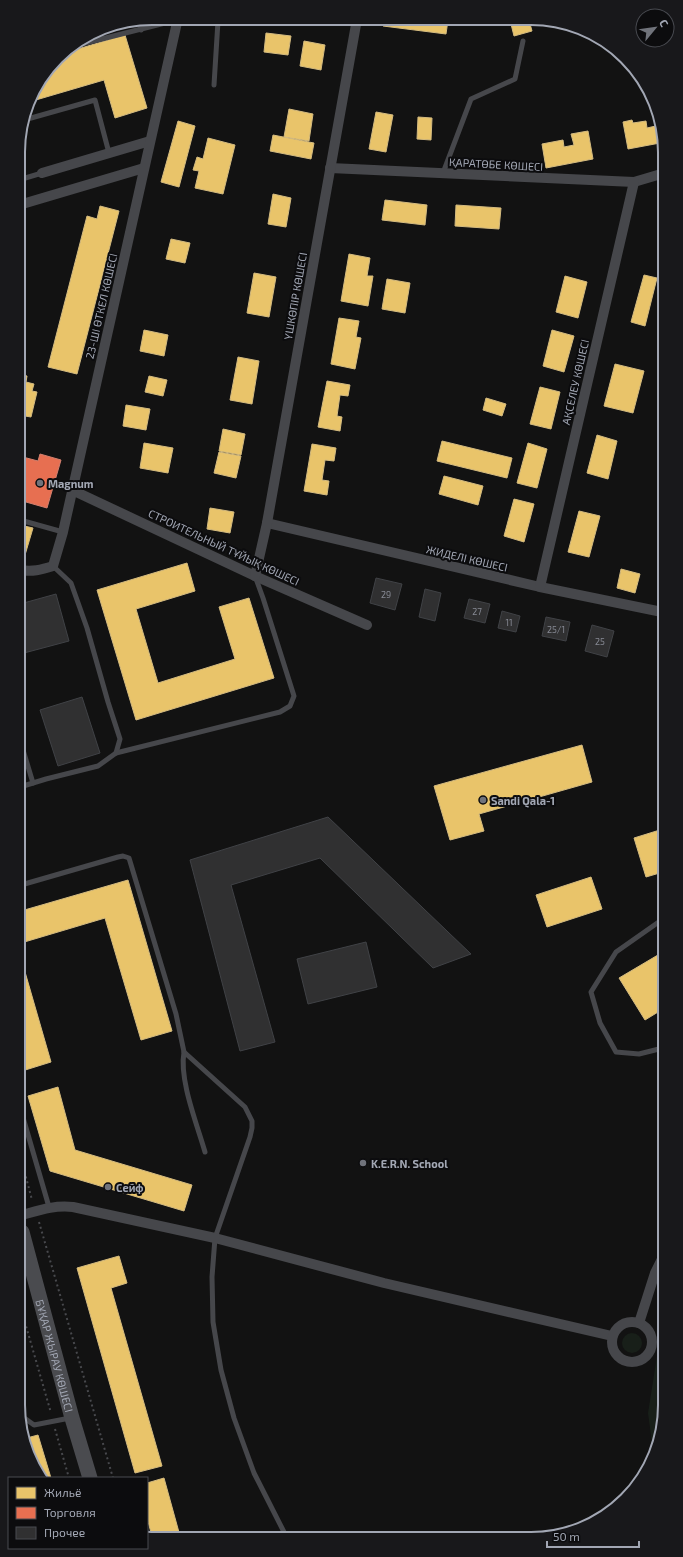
<svg xmlns="http://www.w3.org/2000/svg" width="683" height="1557" viewBox="0 0 683 1557" font-family="'Exo 2',sans-serif">
  <style>
    .green { fill: #181f19 }
    .homes { fill: #e9c46a; stroke: #d4bb80 }
    .shops { fill: #e76f51; stroke: #d2806f }
    .building { fill: #303031; stroke: #404246 }
    .lines { fill: none; stroke-linecap: round; stroke-linejoin: round }
    .path { stroke: #48494d; stroke-width: 2; stroke-dasharray: 2 3; stroke-linecap: butt }
    .lane { stroke: #46474b; stroke-width: 5 }
    .street { stroke: #46474b; stroke-width: 10 }
    .secondary { stroke: #4a4b4f; stroke-width: 15 }
    .poi-dot { fill: #70737b; stroke: #0c0c0e; stroke-width: 1.5 }
    .labels { text-anchor: middle; dominant-baseline: central; stroke-width: 4; stroke-linejoin: round; paint-order: stroke }
    .number-label { font-size: 9px; fill: #868993 }
    .street-label { font-size: 11px; fill: #a2a7b4; stroke: #0c0c0e }
    .poi-label { font-size: 11px; font-weight: bold; fill: #a2a7b4; stroke: #0c0c0e; text-anchor: start }
    .rim { fill: none; stroke: #a2a7b4; stroke-width: 2 }
  </style>
  <rect width="100%" height="100%" fill="#121212"/>
  <g class="green">
    <polygon points="664,1312 665,1414 654,1458 648,1413"/>
    <circle cx="632" cy="1343" r="10"/>
  </g>
  <g class="homes">
    <polygon points="384,19 448,20 446,34 383,26"/>
    <polygon points="510,20 529,20 532,31 514,36"/>
    <polygon points="266,33 291,36 288,55 264,52"/>
    <polygon points="125,35 147,108 115,118 104,80 29,102 32,92 61,54"/>
    <polygon points="304,41 325,45 321,70 300,66"/>
    <polygon points="289,109 313,114 309,141 284,137"/>
    <polygon points="376,112 393,115 386,152 369,149"/>
    <polygon points="418,117 432,118 431,140 417,139"/>
    <polygon points="632,120 633,123 646,121 647,128 660,125 660,143 628,149 623,122"/>
    <polygon points="178,121 195,126 179,187 161,182"/>
    <polygon points="588,131 593,159 546,168 542,144 563,140 564,147 574,145 571,134"/>
    <polygon points="273,135 314,143 311,159 270,151"/>
    <polygon points="208,138 235,145 223,194 195,188 199,171 193,170 197,157 203,159"/>
    <polygon points="273,194 291,198 286,227 268,224"/>
    <polygon points="385,200 427,205 425,225 382,220"/>
    <polygon points="456,205 501,208 499,229 455,226"/>
    <polygon points="100,206 119,211 77,374 48,367 87,216 97,219"/>
    <polygon points="171,239 190,243 185,263 166,259"/>
    <polygon points="349,254 370,258 367,276 373,276 368,306 341,301"/>
    <polygon points="254,273 276,277 269,317 247,313"/>
    <polygon points="644,275 657,278 645,326 631,322"/>
    <polygon points="565,276 587,282 578,318 556,312"/>
    <polygon points="387,279 410,283 405,313 382,309"/>
    <polygon points="339,318 359,321 356,337 361,338 355,369 331,364"/>
    <polygon points="144,330 168,335 164,356 140,351"/>
    <polygon points="552,330 574,336 564,372 543,366"/>
    <polygon points="238,357 259,361 252,404 230,400"/>
    <polygon points="615,364 644,371 633,413 604,406"/>
    <polygon points="19,374 27,376 26,382 34,384 32,391 37,392 31,417 19,415"/>
    <polygon points="149,376 167,380 163,396 145,392"/>
    <polygon points="327,381 350,385 348,396 340,395 337,416 342,417 340,431 318,427"/>
    <polygon points="540,387 560,392 551,429 530,424"/>
    <polygon points="486,398 506,404 502,416 483,410"/>
    <polygon points="126,405 150,409 146,430 123,426"/>
    <polygon points="223,429 245,434 241,455 219,451"/>
    <polygon points="597,435 617,441 608,479 587,473"/>
    <polygon points="442,441 512,458 507,478 437,461"/>
    <polygon points="144,443 173,448 168,473 140,468"/>
    <polygon points="528,443 547,449 537,488 517,483"/>
    <polygon points="312,444 336,448 334,461 325,460 322,480 329,481 327,495 304,491"/>
    <polygon points="219,452 241,456 236,478 214,473"/>
    <polygon points="444,476 483,486 478,505 439,494"/>
    <polygon points="514,499 534,504 524,542 504,536"/>
    <polygon points="210,508 234,512 230,533 207,529"/>
    <polygon points="579,511 600,516 589,557 568,552"/>
    <polygon points="20,525 33,528 25,555 20,554"/>
    <polygon points="187,563 195,591 136,609 158,683 235,659 219,607 249,598 274,678 136,720 97,590"/>
    <polygon points="621,569 640,574 635,593 617,588"/>
    <polygon points="582,745 592,782 479,814 484,831 450,840 434,786"/>
    <polygon points="663,829 663,872 646,877 634,838"/>
    <polygon points="591,877 602,909 547,927 536,895"/>
    <polygon points="128,880 172,1031 141,1040 105,918 21,943 21,911"/>
    <polygon points="663,952 663,984 662,985 663,987 663,1009 645,1020 619,978"/>
    <polygon points="21,958 51,1062 22,1071 21,1069"/>
    <polygon points="58,1087 75,1150 192,1185 184,1211 50,1171 28,1096"/>
    <polygon points="119,1256 127,1283 111,1288 162,1466 135,1473 77,1268"/>
    <polygon points="38,1435 51,1478 41,1478 36,1472 23,1440 23,1439"/>
    <polygon points="164,1478 180,1536 152,1536 147,1518 147,1483"/>
  </g>
  <polygon class="shops" points="40,454 61,460 47,508 19,500 19,456 38,461"/>
  <g class="building">
    <polygon points="376,578 402,584 395,610 370,603"/>
    <polygon points="425,589 441,593 435,621 419,617"/>
    <polygon points="56,594 69,641 24,653 20,638 20,604"/>
    <polygon points="469,599 490,604 485,623 464,618"/>
    <polygon points="502,611 520,616 516,632 498,628"/>
    <polygon points="546,617 570,622 566,641 542,636"/>
    <polygon points="592,625 614,631 607,657 585,651"/>
    <polygon points="82,697 100,753 58,766 40,710"/>
    <polygon points="328,817 471,954 433,968 320,858 231,885 275,1042 240,1051 190,860"/>
    <polygon points="366,942 377,987 308,1004 297,959"/>
  </g>
  <g class="lines">
    <g class="path">
      <polyline points="22,1162 32,1200"/>
      <polyline points="39,1222 113,1478"/>
      <polyline points="22,1312 51,1413"/>
      <polyline points="55,1429 69,1478"/>
    </g>
    <g class="lane">
      <polyline points="140,20 141,30"/>
      <polyline points="70,47 177,20"/>
      <polyline points="214,85 218,21 217,18"/>
      <polyline points="24,120 95,100 109,153"/>
      <polyline points="18,167 22,179 42,173"/>
      <polyline points="443,173 471,99 515,79 523,41"/>
      <polyline points="20,520 63,532"/>
      <polyline points="20,740 33,783"/>
      <polyline points="116,753 280,712 290,706 294,696 263,598 255,576"/>
      <polyline points="20,787 46,779 98,766 116,753 120,739 108,702 87,628 71,583 53,566"/>
      <polyline points="21,885 118,857 123,856 129,858 176,1014 184,1052 245,1107 252,1121 252,1128 250,1137 215,1238 212,1277 213,1322 221,1370 234,1418 254,1473 286,1536"/>
      <polyline points="663,919 616,952 591,992 600,1023 616,1052 639,1054 663,1048"/>
      <path d="M184,1052C179,1080 197,1124 205,1152"/>
      <polyline points="22,1114 49,1207"/>
      <polyline points="23,1417 34,1425 70,1418"/>
    </g>
    <g class="street">
      <polyline points="330,168 634,182 661,174"/>
      <polyline points="42,173 150,141"/>
      <polyline points="19,205 144,168"/>
      <polyline points="72,490 255,576 367,625"/>
      <polyline points="267,523 540,587 662,612"/>
      <path d="M20,570C32,572 41,570 53,566L63,532L178,18"/>
      <polyline points="255,576 267,523 357,19"/>
      <polyline points="540,587 634,182"/>
      <path d="M22,1215C40,1210 54,1205 73,1207L215,1238L384,1283L612,1336"/>
      <circle cx="632" cy="1342" r="20"/>
      <polyline points="639,1323 655,1273 664,1255"/>
    </g>
    <path class="secondary" id="s1" d="M22,1232L72,1418L90,1478"/>
  </g>
  <g class="poi-dot">
    <circle cx="40" cy="483" r="4"/>
    <circle cx="483" cy="800" r="4"/>
    <circle cx="363" cy="1163" r="4"/>
    <circle cx="108" cy="1187" r="4"/>
  </g>
  <g class="labels">
    <g class="number-label">
      <text x="386" y="594">29</text>
      <text x="477" y="611">27</text>
      <text x="509" y="622">11</text>
      <text x="556" y="629">25/1</text>
      <text x="600" y="641">25</text>
    </g>
    <g class="street-label">
      <text transform="translate(496 164) rotate(3)">ҚАРАТӨБЕ КӨШЕСІ</text>
      <text transform="translate(295 296) rotate(-80)">ҮШКӨПІР КӨШЕСІ</text>
      <text transform="translate(101 306) rotate(-77)">23-ШІ ӨТКЕЛ КӨШЕСІ</text>
      <text transform="translate(575 382) rotate(-77)">АҚСЕЛЕУ КӨШЕСІ</text>
      <text transform="translate(224 547) rotate(25)">СТРОИТЕЛЬНЫЙ ТҰЙЫҚ КӨШЕСІ</text>
      <text transform="translate(467 558) rotate(13)">ЖИДЕЛІ КӨШЕСІ</text>
      <text stroke="none"><textPath href="#s1" startOffset="128">БҰҚАР ЖЫРАУ КӨШЕСІ</textPath></text>
    </g>
    <g class="poi-label">
      <text x="48" y="483">Magnum</text>
      <text x="491" y="800">Sandi Qala-1</text>
      <text x="371" y="1163">K.E.R.N. School</text>
      <text x="116" y="1187">Сейф</text>
    </g>
  </g>
  <path d="M0 0H683V1557H0ZM152 25H531A127 127 0 0 1 658 152V1405A127 127 0 0 1 531 1532H152A127 127 0 0 1 25 1405V152A127 127 0 0 1 152 25Z" fill="#18181b" fill-rule="evenodd"/>
  <path class="rim" d="M152 25H531A127 127 0 0 1 658 152V1405A127 127 0 0 1 531 1532H152A127 127 0 0 1 25 1405V152A127 127 0 0 1 152 25Z"/>
  <rect x="8" y="1477" width="140" height="72" fill="#0c0c0e" stroke="#484a50"/>
  <rect x="16" y="1487" width="20" height="12" fill="#e9c46a" stroke="#484a50"/>
  <text x="44" y="1497" font-size="12" fill="#a2a7b4">Жильё</text>
  <rect x="16" y="1507" width="20" height="12" fill="#e76f51" stroke="#484a50"/>
  <text x="44" y="1517" font-size="12" fill="#a2a7b4">Торговля</text>
  <rect x="16" y="1527" width="20" height="12" fill="#303031" stroke="#484a50"/>
  <text x="44" y="1537" font-size="12" fill="#a2a7b4">Прочее</text>
  <g transform="translate(655 28) rotate(61)"><circle r="19" fill="#0c0c0e" stroke="#484a50"/>
  <path d="M0-3L7 15L0 10L-7 15Z" fill="#70737b"/>
  <text y="-6" font-size="11" font-weight="bold" text-anchor="middle" fill="#a2a7b4">С</text>
  </g>
  <path d="M547 1541v6h92v-6" fill="none" stroke="#a2a7b4" stroke-width="2"/>
  <text x="553" y="1541" font-size="12" fill="#a2a7b4" stroke="#0c0c0e" stroke-width="3" paint-order="stroke">50 m</text>
</svg>
